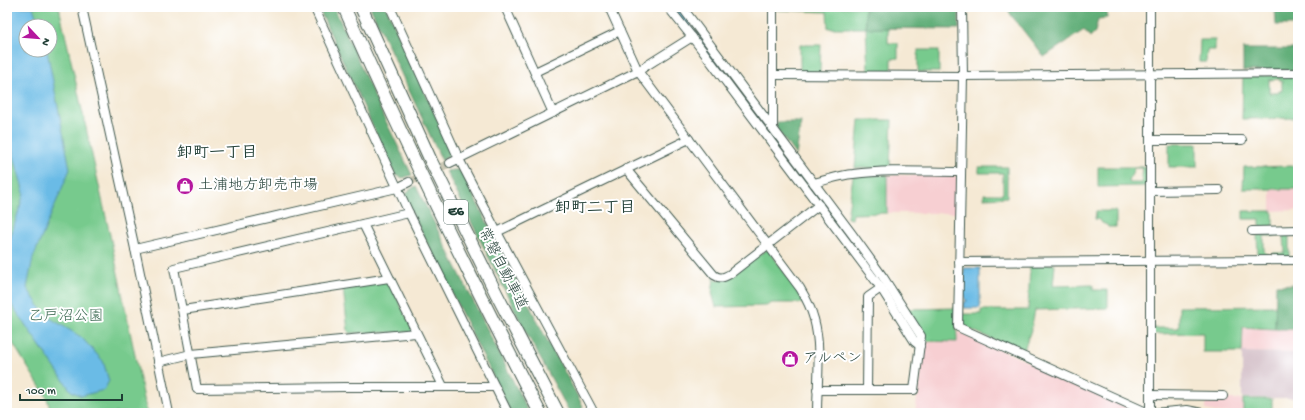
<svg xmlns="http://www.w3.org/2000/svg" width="1305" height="420" viewBox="0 0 1305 420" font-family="'Gochi Hand','Klee One',sans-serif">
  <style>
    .built { fill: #f7cfd2 }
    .industrial { fill: #d2bdc6 }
    .green { fill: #77ca8d; stroke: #4b8460; fill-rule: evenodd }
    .forest { fill: #61ae78; stroke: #407656 }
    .water { fill: #6bbbe6; stroke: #457c8d }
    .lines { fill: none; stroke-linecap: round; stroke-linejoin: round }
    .minor-tunnel { stroke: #cac7b4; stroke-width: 8; stroke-dasharray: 8 4; stroke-linecap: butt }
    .minor-casing { stroke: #3f574c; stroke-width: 10 }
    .highway-casing { stroke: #3f574c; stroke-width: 14 }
    .minor { stroke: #fff; stroke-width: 8 }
    .highway { stroke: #fff; stroke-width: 12 }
    .labels { text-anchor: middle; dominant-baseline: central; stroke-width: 4; stroke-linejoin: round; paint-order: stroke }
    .shield { fill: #fff; stroke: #627771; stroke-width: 1 }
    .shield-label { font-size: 14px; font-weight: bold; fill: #1f3d34 }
    .poi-label { font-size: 15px; fill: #1f3d34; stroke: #fff; text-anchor: start }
    .street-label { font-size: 15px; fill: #1f3d34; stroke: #fff }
    .park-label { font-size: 15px; fill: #39674f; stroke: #fff }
    .neighbourhood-label { font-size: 16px; font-weight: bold; fill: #1f3d34; stroke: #fff }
  </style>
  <rect width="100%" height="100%" fill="#fff"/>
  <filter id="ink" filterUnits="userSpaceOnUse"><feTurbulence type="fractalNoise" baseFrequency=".025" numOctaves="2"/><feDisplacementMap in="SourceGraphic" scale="8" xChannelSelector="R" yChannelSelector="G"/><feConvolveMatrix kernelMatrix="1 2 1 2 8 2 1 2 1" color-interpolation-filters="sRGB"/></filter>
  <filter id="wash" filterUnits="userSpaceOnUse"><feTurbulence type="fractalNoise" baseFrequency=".012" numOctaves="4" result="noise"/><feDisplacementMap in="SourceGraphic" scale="16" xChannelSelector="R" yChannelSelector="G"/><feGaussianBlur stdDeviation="0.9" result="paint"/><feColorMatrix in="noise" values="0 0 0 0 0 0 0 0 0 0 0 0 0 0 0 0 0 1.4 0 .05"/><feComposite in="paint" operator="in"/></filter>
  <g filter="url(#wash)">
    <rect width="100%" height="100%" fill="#f5e9d4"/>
    <g class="built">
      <polygon points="887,175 957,176 957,213 887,213"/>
      <polygon points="1271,189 1298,189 1298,210 1271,211"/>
      <polygon points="1243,327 1298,329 1298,353 1242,352"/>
      <polygon points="958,331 1144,413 915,413 926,341 957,342"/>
      <polygon points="1206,399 1243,399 1243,413 1219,413 1206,410"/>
    </g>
    <polygon class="industrial" points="1242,352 1298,353 1298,398 1242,398"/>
    <g class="green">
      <path d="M7,7H59L110,235L147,413H51L47,398L7,334V198L9,192L7,186ZM26,26H50V50H26Z"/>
      <polygon points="776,7 865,7 866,28 888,28 888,43 898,43 898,58 891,59 891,71 868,72 866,28 828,28 827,12 776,10"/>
      <polygon points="1200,40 1215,40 1215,50 1207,50 1206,62 1199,62"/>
      <polygon points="800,45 821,45 820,72 800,72"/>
      <rect x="918" y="50" width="21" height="22"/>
      <path d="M1298,75V118L1242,119L1243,76ZM1279,79V81H1282V91H1279V93H1269V80Z"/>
      <polygon points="859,120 892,120 890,168 855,168"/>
      <rect x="1169" y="144" width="28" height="23"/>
      <polygon points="1298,166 1298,189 1243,189 1244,167"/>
      <polygon points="979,167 1007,167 1007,197 984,198 984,194 1003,194 1003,173 979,173"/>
      <path d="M1098,167H1147V186L1098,187ZM1134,168H1143L1142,175H1141L1142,183H1129C1129,177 1133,174 1134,168Z"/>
      <polygon points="887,175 887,213 853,214 852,219 847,218 853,176"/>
      <polygon points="1096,211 1116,211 1116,227 1108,227 1107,225 1102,223 1100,220 1095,219"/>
      <polygon points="1243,211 1273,211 1273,228 1264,228 1260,225 1260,219 1243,219"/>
      <polygon points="1257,235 1289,235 1289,257 1273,257 1273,253 1285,253 1284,236 1264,236 1264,251 1267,254 1266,257 1258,257"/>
      <polygon points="768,249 806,303 772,303 766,306 716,307 712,293 714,278 717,281"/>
      <polygon points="1030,264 1055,264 1053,286 1093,285 1093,290 1108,290 1108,308 1035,310 1031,330 1023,353 963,326 961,323 961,314 981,314 981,310 1028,310"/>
      <polygon points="388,280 414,332 349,333 348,331 343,288"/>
      <polygon points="1276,306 1275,329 1243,327 1242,352 1203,352 1203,333 1153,334 1153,328 1179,328 1179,307"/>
      <polygon points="956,308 957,342 926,341 907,309"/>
      <rect x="1243" y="399" width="29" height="14"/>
    </g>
    <g class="forest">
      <polygon points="318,7 334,7 380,109 412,175 403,178 395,175"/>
      <polygon points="370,7 386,7 451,149 450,154 442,161"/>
      <polygon points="865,7 956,7 959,9 959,29 866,28"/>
      <polygon points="1007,7 1107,7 1107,18 1098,19 1095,32 1090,37 1084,30 1044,57 1011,15"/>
      <polygon points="1275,7 1298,7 1298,25 1276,25"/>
      <polygon points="1243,49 1298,49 1298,70 1243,71"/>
      <polygon points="777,122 801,122 796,156 776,128"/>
      <polygon points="453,170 459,170 462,173 544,334 583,406 579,413 570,413 522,325 446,171"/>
      <polygon points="416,186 529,413 511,413 412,213 405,196 409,190"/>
      <polygon points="1298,284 1298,329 1275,329 1276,285"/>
    </g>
    <g class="water">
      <polygon points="7,7 33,7 39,26 26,26 26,50 47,50 70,169 33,258 27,288 45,315 81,337 103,361 109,381 104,390 81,396 71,391 7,298 7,249 24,193 7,131"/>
      <polygon points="672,7 677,7 876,271 917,334 915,336"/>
      <polygon points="964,268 980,268 980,308 964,308 964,302 966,302 967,300 965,300 965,296 964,295"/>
    </g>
  </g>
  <g filter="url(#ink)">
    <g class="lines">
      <polyline class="minor-tunnel" points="409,182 450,163"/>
      <g class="minor-casing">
        <g id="minor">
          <polyline points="82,7 135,249 169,413"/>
          <polyline points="314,7 409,213 508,413"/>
          <polyline points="390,7 459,159 497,232 594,413"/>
          <polyline points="505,7 553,113"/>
          <path d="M609,7L638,71L800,288C806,298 811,308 814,319C822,348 817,383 817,413"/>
          <polyline points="668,7 699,46 881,288 915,342 920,346"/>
          <polyline points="682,7 852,234 883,277 921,336 914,390 817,390"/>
          <polyline points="962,7 963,76 958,327 1144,411 1153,413 1187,410 1202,413"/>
          <polyline points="1150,7 1150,413"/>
          <polyline points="535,72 620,31"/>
          <polyline points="773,75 963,76 1298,73"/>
          <polyline points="773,128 773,7"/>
          <polyline points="1150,140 1242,140"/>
          <polyline points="450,163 638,71 692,37"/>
          <path d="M626,169L714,275C720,279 723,278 730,274L819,205"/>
          <path d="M814,183C827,180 840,175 853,174C889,169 925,172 961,172"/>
          <polyline points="1150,191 1219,190"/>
          <polyline points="409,213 174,268 197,389 345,387 495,387"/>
          <polyline points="363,224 443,386"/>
          <polyline points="1252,231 1298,230"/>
          <polyline points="497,232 689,139"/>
          <polyline points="135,249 397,188 409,182"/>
          <polyline points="959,262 1298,260"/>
          <polyline points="183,310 389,278"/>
          <polyline points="158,362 191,354 416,333"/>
          <polyline points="867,390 868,297 881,288"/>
          <polyline points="1150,395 1223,396"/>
        </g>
      </g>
      <g class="highway-casing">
        <g id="highway">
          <path d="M344,7C405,145 471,279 540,413"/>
          <polyline points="361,7 431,161 496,293 558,413"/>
        </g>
      </g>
      <use href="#minor" class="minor"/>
      <use href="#highway" class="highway"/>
    </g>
  </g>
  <defs>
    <g id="shop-disc" transform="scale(0.9)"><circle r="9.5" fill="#b5179e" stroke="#fff"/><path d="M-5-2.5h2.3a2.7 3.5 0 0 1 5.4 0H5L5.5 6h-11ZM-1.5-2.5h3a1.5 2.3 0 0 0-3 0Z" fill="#fff"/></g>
  </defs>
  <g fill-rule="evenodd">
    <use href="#shop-disc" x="185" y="186"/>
    <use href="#shop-disc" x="790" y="359"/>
  </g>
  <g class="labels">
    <rect class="shield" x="444" y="200" width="24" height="24" rx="3"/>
    <g class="shield-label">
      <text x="456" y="212">E6</text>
    </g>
    <g class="poi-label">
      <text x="198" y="186">土浦地方卸売市場</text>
      <text x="803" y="359">アルペン</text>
    </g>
    <g class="street-label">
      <text transform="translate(502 269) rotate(63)">常磐自動車道</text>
    </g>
    <g class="park-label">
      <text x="66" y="317">乙戸沼公園</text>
    </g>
    <g class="neighbourhood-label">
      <text x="217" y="154">卸町一丁目</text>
      <text x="595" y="209">卸町二丁目</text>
    </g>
  </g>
  <rect width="1305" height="420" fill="none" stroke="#fff" stroke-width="24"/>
  <g transform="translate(38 38) rotate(116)"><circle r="19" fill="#ffffff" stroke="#a5b1ae"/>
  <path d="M0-3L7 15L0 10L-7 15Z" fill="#b5179e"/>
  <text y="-6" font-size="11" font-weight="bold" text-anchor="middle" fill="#1f3d34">N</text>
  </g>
  <path d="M20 394v6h102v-6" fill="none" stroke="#1f3d34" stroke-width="2"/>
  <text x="26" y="394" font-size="12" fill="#1f3d34" stroke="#ffffff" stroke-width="3" paint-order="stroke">100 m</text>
</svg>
